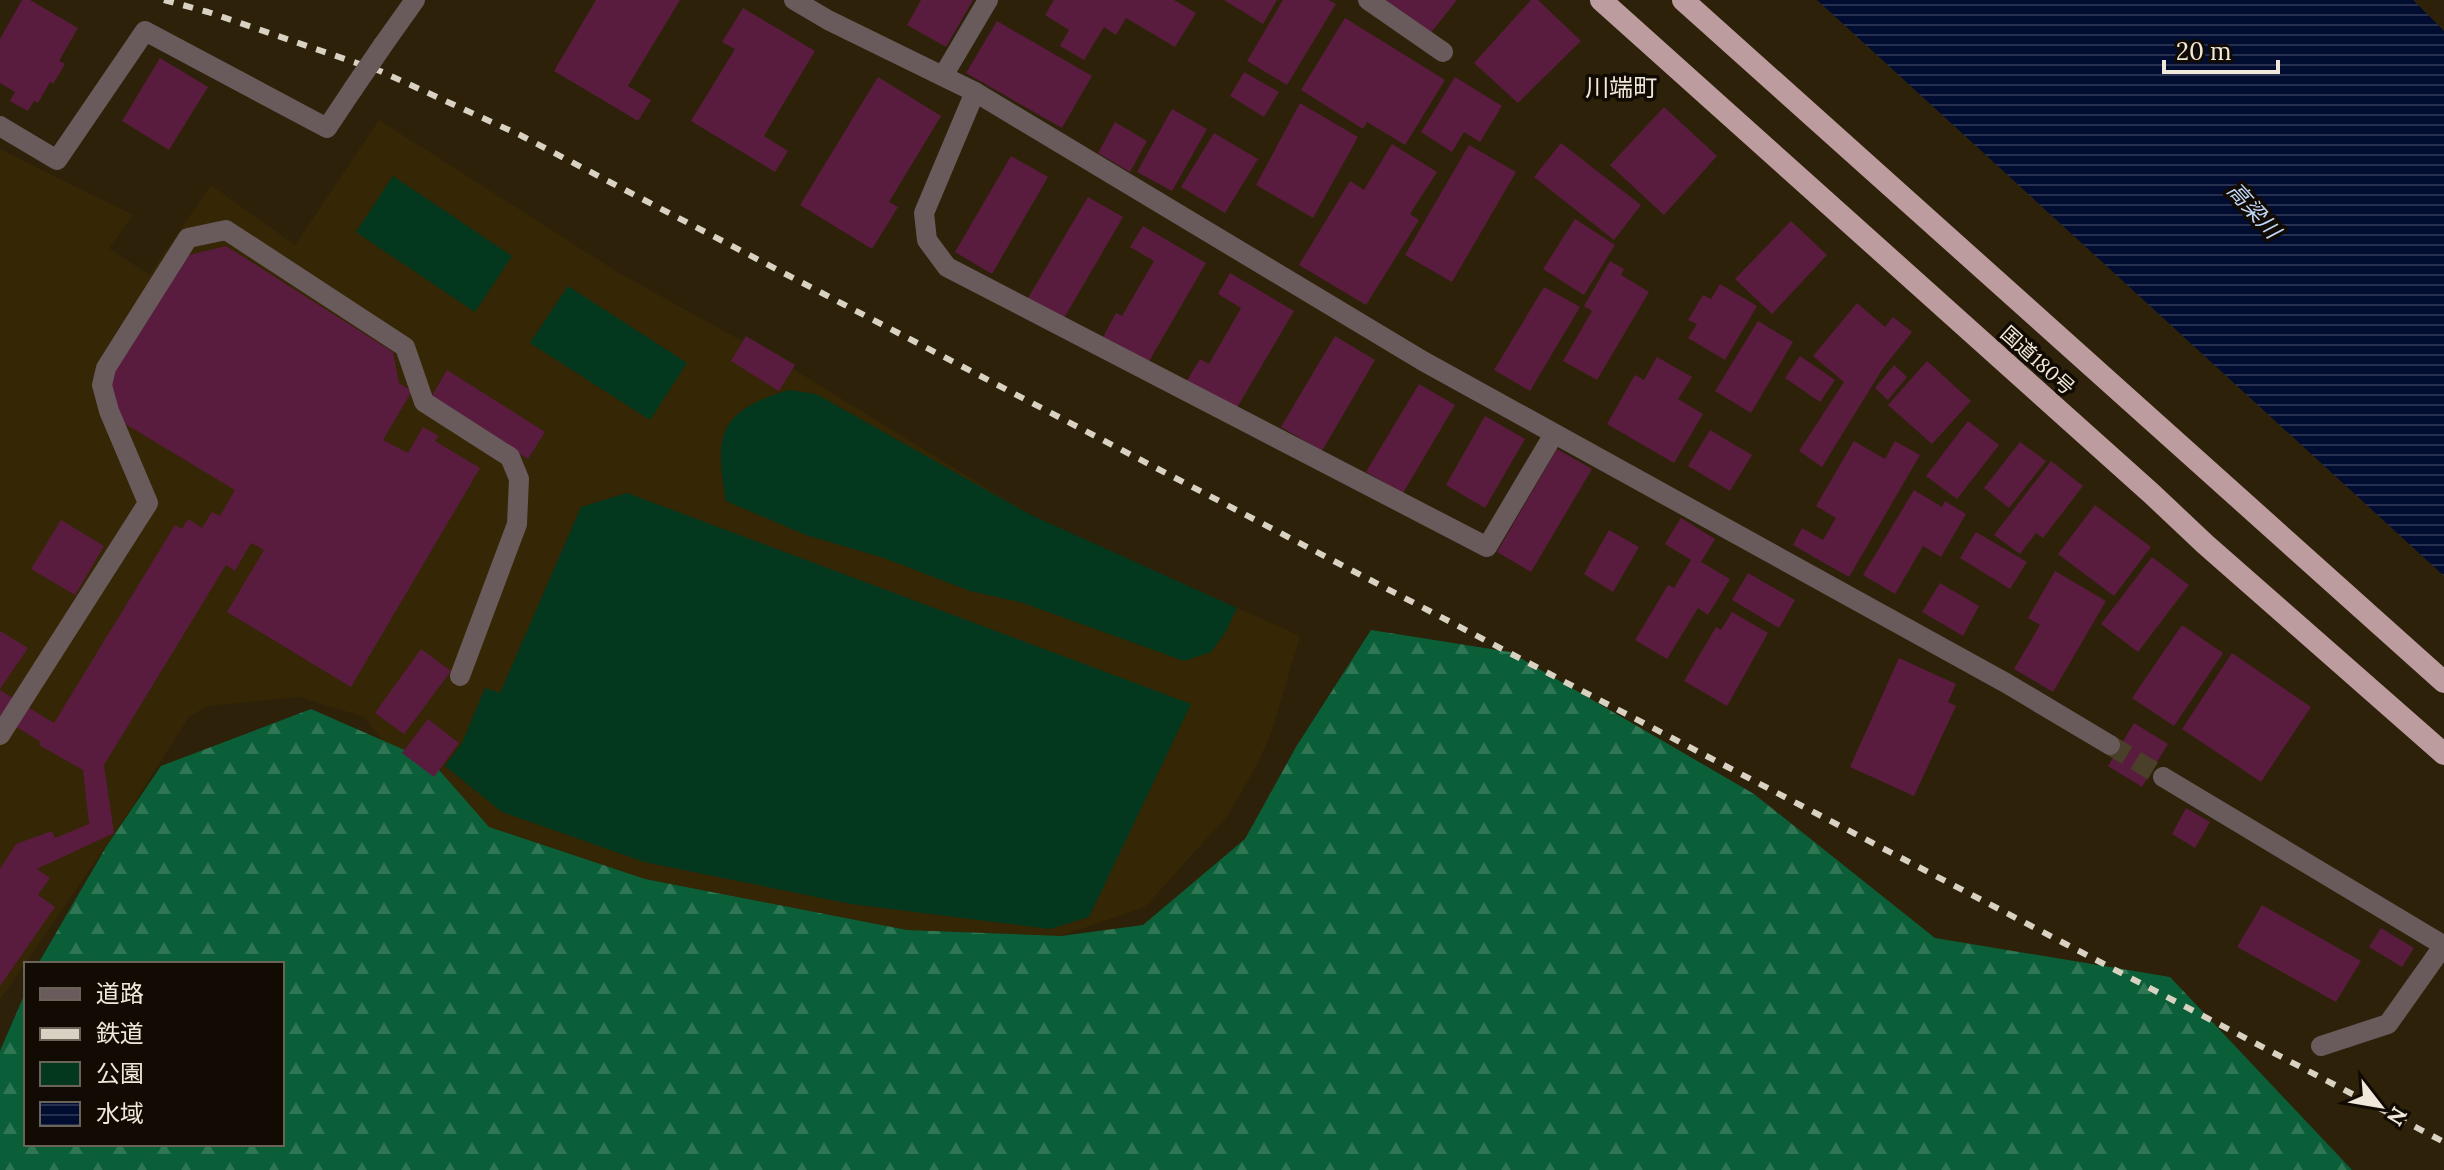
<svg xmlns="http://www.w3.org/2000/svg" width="2444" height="1170" viewBox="0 0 2444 1170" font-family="Lora,'Noto Sans JP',serif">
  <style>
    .built { fill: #352605 }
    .green { fill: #03371e }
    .forest { fill: url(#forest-firs) }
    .water { fill: url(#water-rules) }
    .building { fill: #591c3f }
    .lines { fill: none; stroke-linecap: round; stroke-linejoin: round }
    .minor-tunnel { stroke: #4a3f28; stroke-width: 20; stroke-dasharray: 20 10; stroke-linecap: butt }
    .service { stroke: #695a5c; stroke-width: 20 }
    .minor { stroke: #695a5c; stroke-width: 20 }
    .trunk { stroke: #bd9c9f; stroke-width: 22 }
    .rail { stroke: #d9d1c2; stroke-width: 6; stroke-dasharray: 10 10; stroke-linecap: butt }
    .minor-bridge { stroke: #695a5c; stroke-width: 20 }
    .labels { text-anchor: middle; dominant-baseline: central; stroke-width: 7; stroke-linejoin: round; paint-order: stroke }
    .street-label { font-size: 20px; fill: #f0e8da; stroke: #110b03 }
    .water-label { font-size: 22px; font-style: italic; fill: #bfd7f7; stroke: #110b03 }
    .quarter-label { font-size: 24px; fill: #f0e8da; stroke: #110b03 }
  </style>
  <defs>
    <pattern id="forest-firs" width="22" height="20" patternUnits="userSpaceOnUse" patternTransform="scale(2)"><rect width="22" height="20" fill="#0b5f38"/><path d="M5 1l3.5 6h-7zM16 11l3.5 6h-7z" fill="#2f7654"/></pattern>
    <pattern id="water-rules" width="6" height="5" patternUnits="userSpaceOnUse" patternTransform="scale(2)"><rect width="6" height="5" fill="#000d31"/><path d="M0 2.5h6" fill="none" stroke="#26304e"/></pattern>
  </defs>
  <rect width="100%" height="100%" fill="#2d2109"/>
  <polygon class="built" points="379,120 619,273 798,372 1029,514 1300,636 1272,731 1258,763 1228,815 1145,907 1061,936 907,930 645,879 489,827 396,759 364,717 299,697 207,706 189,717 111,839 0,1000 0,149 133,215 109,248 149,275 211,185 295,245"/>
  <g class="green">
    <polygon points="393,176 512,256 475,312 356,232"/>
    <polygon points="568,286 687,363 650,420 530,343"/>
    <path d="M789,390L816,394L1029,514L1237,608L1225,633L1211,652L1184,661L1023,603L970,591L884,558L806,535L726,501C714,433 719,411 789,390Z"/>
    <polygon points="627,493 1191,704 1089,917 1050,929 851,904 644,862 502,812 445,766 462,743 485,688 500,693 581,507"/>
  </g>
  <polygon class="forest" points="1371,630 1510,652 1754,794 1935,938 2170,977 2352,1170 0,1170 0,1051 26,991 26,1144 282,1144 282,964 38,964 106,847 161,766 311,709 432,762 489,827 645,879 907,930 1061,936 1143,925 1245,839 1296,747"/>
  <polygon class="water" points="1817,0 2413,0 2444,31 2444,576"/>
  <g class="building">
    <polygon points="22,0 30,0 78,28 59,61 65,64 53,84 50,82 38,103 34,101 28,111 10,101 15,92 0,83 0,39"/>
    <polygon points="596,0 680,0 628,86 651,100 638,121 554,71"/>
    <polygon points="921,0 973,0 946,47 907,25"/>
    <polygon points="1054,0 1174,0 1196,13 1175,47 1126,18 1116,35 1104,27 1084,60 1060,46 1069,30 1045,15"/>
    <polygon points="1224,0 1277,0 1263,24"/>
    <polygon points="1283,0 1328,0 1336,4 1287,85 1247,61"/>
    <polygon points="1386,0 1457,0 1429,35"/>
    <polygon points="1531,0 1538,0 1581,41 1518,103 1474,63"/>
    <polygon points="743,8 815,51 764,136 788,151 775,172 691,121 735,49 722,42"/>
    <polygon points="1345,18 1445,80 1405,145 1367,122 1363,129 1301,90"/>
    <polygon points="997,21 1092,76 1062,128 966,73"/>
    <polygon points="160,58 208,87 169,150 122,121"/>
    <polygon points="1244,72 1279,92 1264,117 1230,96"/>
    <polygon points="878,77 941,116 889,202 898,207 872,249 800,205"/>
    <polygon points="1455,77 1502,106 1480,142 1464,132 1452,152 1421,132"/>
    <polygon points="1300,103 1358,137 1313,218 1256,185"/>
    <polygon points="1664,107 1717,156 1664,215 1610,165"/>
    <polygon points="1172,109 1207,129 1172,191 1137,172"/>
    <polygon points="1115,122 1147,141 1130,172 1098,153"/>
    <polygon points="1214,133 1258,159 1225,213 1181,187"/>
    <polygon points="1561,143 1641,205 1614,240 1534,177"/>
    <polygon points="1392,144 1437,172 1410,214 1419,220 1366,305 1299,265 1350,181 1364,190"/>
    <polygon points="1469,145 1516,172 1452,282 1405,255"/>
    <polygon points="1011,156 1048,177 992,274 955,252"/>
    <polygon points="1088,197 1123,217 1064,318 1028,298"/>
    <polygon points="1575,219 1615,245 1584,295 1543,269"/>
    <polygon points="1791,221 1827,255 1772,314 1735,279"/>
    <polygon points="1143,226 1206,263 1148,363 1103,337 1116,313 1122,316 1154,261 1130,247"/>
    <polygon points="226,246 393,352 399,383 412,391 383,440 408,453 423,427 439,436 435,441 480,468 351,687 227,612 264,550 251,543 235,571 226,565 104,765 114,833 37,869 50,878 38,895 55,907 0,986 0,869 16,844 52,831 55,838 89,824 83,770 39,745 41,742 0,717 0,690 54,723 175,525 182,529 188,519 202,528 212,512 220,516 235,490 117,419 110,379 185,256"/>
    <polygon points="1610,261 1624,269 1621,275 1649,292 1597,380 1563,361 1592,311 1584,306"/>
    <polygon points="1230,273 1294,311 1235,411 1186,382 1200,359 1209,364 1241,308 1218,294"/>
    <polygon points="1720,284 1757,306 1725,360 1688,338 1697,324 1688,320 1703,295 1711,299"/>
    <polygon points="1544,287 1580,307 1530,391 1494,370"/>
    <polygon points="1857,303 1885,327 1893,317 1912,332 1883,368 1822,467 1799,451 1844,382 1813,356"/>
    <polygon points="1758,321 1793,342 1751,413 1715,391"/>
    <polygon points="746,336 795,365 779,391 731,361"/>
    <polygon points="1335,336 1375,360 1322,451 1281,427"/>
    <polygon points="1800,356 1835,380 1820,402 1785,378"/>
    <polygon points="1657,357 1692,377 1678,399 1703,414 1674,463 1607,424 1635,375 1644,380"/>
    <polygon points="1927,361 1971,401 1932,444 1888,405"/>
    <polygon points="1894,365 1907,377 1888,400 1875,388"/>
    <polygon points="447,370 545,432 528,459 430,399"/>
    <polygon points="1419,384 1455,405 1403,493 1366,472"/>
    <polygon points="1485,416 1525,439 1485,508 1446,485"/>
    <polygon points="1968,421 1999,445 1957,499 1926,476"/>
    <polygon points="1710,430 1752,455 1730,491 1688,466"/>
    <polygon points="1854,441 1885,459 1895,441 1920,455 1849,577 1793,545 1802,528 1823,540 1836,518 1816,506"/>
    <polygon points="2020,442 2046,461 2009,508 1984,488"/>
    <polygon points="1557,449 1592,469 1531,572 1497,552"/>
    <polygon points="2051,461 2083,486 2043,538 2036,533 2020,554 1994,535"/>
    <polygon points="1914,490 1942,507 1945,501 1966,514 1941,557 1923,546 1895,594 1863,575"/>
    <polygon points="2095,505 2151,547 2114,596 2058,554"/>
    <polygon points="1681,518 1715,539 1701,562 1730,579 1708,615 1698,608 1667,659 1635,640 1668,585 1674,588 1691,560 1665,544"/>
    <polygon points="61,520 104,546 75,595 31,569"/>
    <polygon points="1609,530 1639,547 1613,592 1584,574"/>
    <polygon points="1976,532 2027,562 2010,589 1960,558"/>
    <polygon points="2152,557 2189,585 2138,652 2101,624"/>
    <polygon points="2055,571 2106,601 2053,692 2014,669 2040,625 2028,618"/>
    <polygon points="1748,573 1795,600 1779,628 1732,600"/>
    <polygon points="1940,583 1979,606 1963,636 1922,612"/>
    <polygon points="1732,612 1768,633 1727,706 1684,681 1716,627 1721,630"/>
    <polygon points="2182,625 2223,653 2174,726 2132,698"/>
    <polygon points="0,631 28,648 0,689"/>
    <polygon points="421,649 451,671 404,734 375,713"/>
    <polygon points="2232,653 2311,707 2261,782 2182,729"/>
    <polygon points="1899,658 1956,684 1948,702 1956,706 1914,796 1850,767"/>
    <polygon points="428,719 459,743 434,777 402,753"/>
    <polygon points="2134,723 2168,744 2142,787 2108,766"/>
    <polygon points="2186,808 2210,822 2195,848 2172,834"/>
    <polygon points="2262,905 2361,961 2336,1002 2237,947"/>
    <polygon points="2381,928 2414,948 2402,967 2369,947"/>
  </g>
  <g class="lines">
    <polyline class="minor-tunnel" points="2110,745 2163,777"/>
    <polyline class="service" points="0,735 148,503 109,411 102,385 106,368 188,238 226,230 405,347 424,402 510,457 519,479 517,524 460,676"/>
    <g class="minor">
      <polyline points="794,0 828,20 975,92 1423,361 2006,683 2110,745"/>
      <polyline points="1368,0 1443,52"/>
      <polyline points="383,45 415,0"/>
      <polyline points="943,76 988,0"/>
      <polyline points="975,92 924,213 927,240 947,267 1487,547 1554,434"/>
      <polyline points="0,126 57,160 145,31 327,128 353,89"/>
      <polyline points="2163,777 2443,945"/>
      <polyline points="2321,1046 2388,1024 2444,945"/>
    </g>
    <g class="trunk">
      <polyline points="1601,0 2152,494 2205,544 2444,754"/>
      <polyline points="1683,0 2444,682"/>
    </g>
    <polyline class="rail" points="164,0 208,12 380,71 520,135 2444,1142"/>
    <polyline class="minor-bridge" points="353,89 383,45"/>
  </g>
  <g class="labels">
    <g class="street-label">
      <text transform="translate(2038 360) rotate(42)">国道180号</text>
    </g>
    <g class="water-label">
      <text transform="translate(2254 210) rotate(48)">高梁川</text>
    </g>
    <g class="quarter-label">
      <text x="1621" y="87">川端町</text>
    </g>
  </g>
  <rect x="24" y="962" width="260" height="184" fill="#110b03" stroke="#6a6359" stroke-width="2"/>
  <rect x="40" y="988" width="40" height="12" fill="#695a5c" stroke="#6a6359" stroke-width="2"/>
  <text x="96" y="1002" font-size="24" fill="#f0e8da">道路</text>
  <rect x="40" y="1028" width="40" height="12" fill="#d9d1c2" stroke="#6a6359" stroke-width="2"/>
  <text x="96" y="1042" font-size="24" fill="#f0e8da">鉄道</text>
  <rect x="40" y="1062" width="40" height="24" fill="#03371e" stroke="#6a6359" stroke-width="2"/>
  <text x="96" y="1082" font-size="24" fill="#f0e8da">公園</text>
  <rect x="40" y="1102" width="40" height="24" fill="url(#water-rules)" stroke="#6a6359" stroke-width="2"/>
  <text x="96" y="1122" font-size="24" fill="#f0e8da">水域</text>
  <g transform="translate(2380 1106) rotate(121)" stroke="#110b03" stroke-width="6" paint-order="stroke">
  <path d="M0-6L14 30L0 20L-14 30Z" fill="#f0e8da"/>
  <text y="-12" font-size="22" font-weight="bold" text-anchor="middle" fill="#f0e8da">N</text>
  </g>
  <path d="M2164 60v12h114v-12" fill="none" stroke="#f0e8da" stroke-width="4"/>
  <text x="2176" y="60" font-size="24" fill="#f0e8da" stroke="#110b03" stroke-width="6" paint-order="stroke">20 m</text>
</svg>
